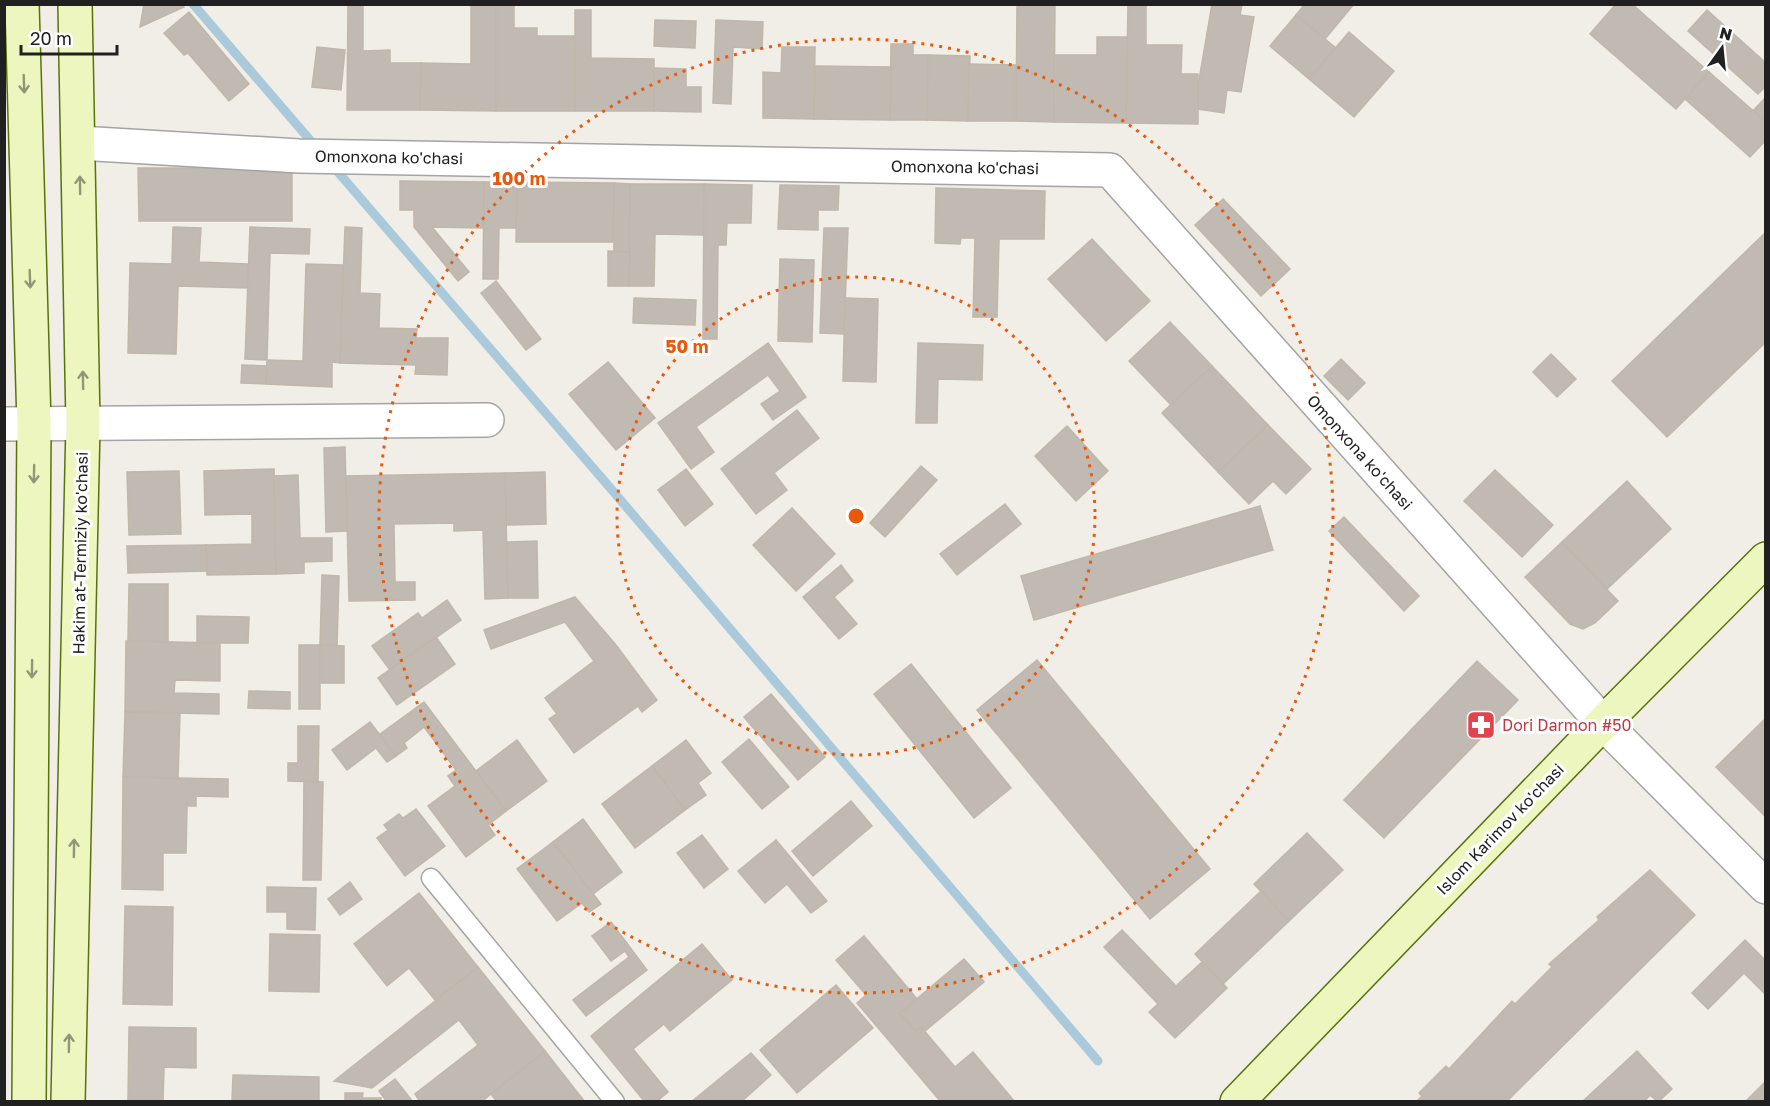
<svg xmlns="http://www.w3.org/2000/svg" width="1770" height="1106" viewBox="0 0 1770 1106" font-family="'Golos Text',sans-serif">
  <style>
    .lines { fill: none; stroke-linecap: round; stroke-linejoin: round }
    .stream { stroke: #aacadb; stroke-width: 9 }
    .building { fill: #c0bab3; stroke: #c1b6aa; stroke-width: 1.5 }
    .lane-casing { stroke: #a4a4a4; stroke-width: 21 }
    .street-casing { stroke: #a4a4a4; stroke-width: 36 }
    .secondary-casing { stroke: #5b720b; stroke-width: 36 }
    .lane { stroke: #fff; stroke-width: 18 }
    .street { stroke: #fff; stroke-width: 33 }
    .secondary { stroke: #edf6be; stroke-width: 33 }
    .oneway { stroke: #919677 }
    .ring { fill: none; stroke: #e8590c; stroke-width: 3; stroke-dasharray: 3 6 }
    .labels { text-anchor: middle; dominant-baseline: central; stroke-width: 6; stroke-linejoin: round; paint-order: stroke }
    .street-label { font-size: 16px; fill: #202020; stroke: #fff }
    .health-label { font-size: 16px; fill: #be3a42; stroke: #fff; text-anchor: start }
    .centre { fill: #e8590c; stroke: #fff; stroke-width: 3 }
    .ring-label { font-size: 18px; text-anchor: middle; font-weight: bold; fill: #e8590c; stroke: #fff; stroke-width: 6; stroke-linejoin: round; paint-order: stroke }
  </style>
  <rect width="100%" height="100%" fill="#f0eee7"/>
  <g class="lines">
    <g class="stream">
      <polyline points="193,4 316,147"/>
      <polyline points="331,164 606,483 1098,1061"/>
    </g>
  </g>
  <g class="building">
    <polygon points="144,4 182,4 184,7 140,27"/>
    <polygon points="348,4 363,4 363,51 390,50 390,63 421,63 420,110 347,110"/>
    <polygon points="471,4 496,4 496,111 420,110 421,63 471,64"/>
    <polygon points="496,4 514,4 514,28 537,28 537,36 574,36 575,111 496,111"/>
    <polygon points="1017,4 1055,4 1054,122 1016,121"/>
    <polygon points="1128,4 1146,4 1146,45 1182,45 1181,74 1198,74 1198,124 1126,123"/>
    <polygon points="1212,4 1242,4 1240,15 1254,17 1241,92 1227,90 1224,113 1198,109 1198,86"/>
    <polygon points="1305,4 1354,4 1325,39 1296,15"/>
    <polygon points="1616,4 1632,4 1709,72 1676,109 1590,34"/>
    <polygon points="575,10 591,10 591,58 654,59 654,111 575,111"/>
    <polygon points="1707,10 1766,63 1766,86 1758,94 1688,31"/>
    <polygon points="189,12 249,84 229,101 188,53 184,55 164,33"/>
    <polygon points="1296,15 1336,48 1309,79 1270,46"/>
    <polygon points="655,20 696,21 695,48 654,46"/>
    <polygon points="716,20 763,22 762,49 733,47 731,104 713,103"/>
    <polygon points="1349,32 1394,71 1354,117 1309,79"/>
    <polygon points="1097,37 1127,37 1126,123 1054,122 1054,55 1097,55"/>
    <polygon points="891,44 913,44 913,55 928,55 927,120 890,120"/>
    <polygon points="317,47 345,50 341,90 312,87"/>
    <polygon points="782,47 815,47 814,119 763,118 763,72 781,73"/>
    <polygon points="928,55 970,56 968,121 927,120"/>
    <polygon points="969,64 1016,65 1016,121 968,121"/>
    <polygon points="815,66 891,67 890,120 814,119"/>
    <polygon points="654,68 686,69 686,87 701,87 701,112 654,111"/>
    <polygon points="1709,72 1766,122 1766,140 1750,157 1685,99"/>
    <polygon points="1766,97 1766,122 1753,111"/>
    <polygon points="138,168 292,168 292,221 139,221"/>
    <polygon points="400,181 484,182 483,228 432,227 469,272 458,281 414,227 414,210 400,210"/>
    <polygon points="484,182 517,182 516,228 499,228 498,279 483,279"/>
    <polygon points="517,182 614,183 613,242 516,242"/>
    <polygon points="614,183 630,184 630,252 614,252"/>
    <polygon points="630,184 704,184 703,235 655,234 654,286 629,286"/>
    <polygon points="704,184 752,185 751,223 727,223 726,245 718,245 717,339 703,339"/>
    <polygon points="780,185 839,186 838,210 818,210 818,230 778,229"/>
    <polygon points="936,188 1045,191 1044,239 999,239 997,317 973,317 975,238 961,238 960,244 935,243"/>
    <polygon points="1223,199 1290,269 1261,296 1195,225"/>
    <polygon points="173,227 201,228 199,262 248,264 248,288 178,286 176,354 128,353 130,263 172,264"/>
    <polygon points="250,227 310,229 309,254 270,253 267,360 245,359"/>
    <polygon points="345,227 362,228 360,293 380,294 379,328 417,329 416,338 448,338 447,375 415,374 416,365 340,363"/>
    <polygon points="824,228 848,228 844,334 820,333"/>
    <polygon points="1766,232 1766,342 1667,437 1612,381"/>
    <polygon points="1092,239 1150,301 1106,341 1048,279"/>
    <polygon points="608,251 630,252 629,286 608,286"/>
    <polygon points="780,259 814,260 812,342 778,341"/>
    <polygon points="306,264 343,265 340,363 332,362 332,387 266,384 267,360 303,361"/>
    <polygon points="496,281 541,339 526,350 481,293"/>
    <polygon points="634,298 696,300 695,325 633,323"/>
    <polygon points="845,298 878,299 876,382 843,381"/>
    <polygon points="1170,322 1212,366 1171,405 1129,361"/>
    <polygon points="768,343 806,397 773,420 761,404 780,391 768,375 696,427 714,452 691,469 658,423"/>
    <polygon points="918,343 983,345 982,380 938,379 937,423 916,423"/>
    <polygon points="1551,354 1576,379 1557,397 1533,372"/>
    <polygon points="1341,359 1365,383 1348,400 1324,376"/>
    <polygon points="608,362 655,418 616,450 569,394"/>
    <polygon points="242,365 266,366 266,384 241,383"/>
    <polygon points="1212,366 1268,425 1218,472 1162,413"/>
    <polygon points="797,410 819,438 774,473 787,490 756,514 721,469"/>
    <polygon points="1268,425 1311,469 1286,494 1273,481 1249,504 1218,472"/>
    <polygon points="1067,426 1108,471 1076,501 1035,456"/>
    <polygon points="345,447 347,531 326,532 324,448"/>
    <polygon points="921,466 937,480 885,537 870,523"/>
    <polygon points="274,469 276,574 207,575 206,545 252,544 252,514 205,515 204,471"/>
    <polygon points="686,469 713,504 685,526 658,490"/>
    <polygon points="1495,470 1553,525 1522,557 1464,501"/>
    <polygon points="179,471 181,534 129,535 127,472"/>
    <polygon points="545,472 546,524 506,525 505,473"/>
    <polygon points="505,473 508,598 485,599 483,530 454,531 454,523 394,524 395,582 415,582 415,600 349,601 346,476"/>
    <polygon points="298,475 300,538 332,538 332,561 304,562 304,573 276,574 274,476"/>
    <polygon points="1627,481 1671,529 1607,589 1562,542"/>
    <polygon points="1005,504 1021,524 957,575 940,554"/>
    <polygon points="1260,506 1273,550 1034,620 1021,576"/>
    <polygon points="792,508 835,554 796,591 753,545"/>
    <polygon points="1344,517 1419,596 1404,611 1329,531"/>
    <polygon points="537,541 538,598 508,598 507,542"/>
    <polygon points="1562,542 1618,601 1595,623 1583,629 1570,624 1525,577"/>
    <polygon points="206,545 207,571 128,573 127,546"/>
    <polygon points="841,565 853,581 834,597 857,624 839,639 803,597"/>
    <polygon points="322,575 339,576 337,646 320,645"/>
    <polygon points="129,584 168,584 168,642 128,641"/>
    <polygon points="575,597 616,645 657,700 642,712 638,706 574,753 549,719 557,714 545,698 594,661 565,622 491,649 484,630"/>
    <polygon points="447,600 461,620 390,670 372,646 418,613 422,618"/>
    <polygon points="197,616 249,617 248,643 197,643"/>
    <polygon points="436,637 455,664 397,705 378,678"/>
    <polygon points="126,641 220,643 220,681 175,680 174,693 219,694 219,714 125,712"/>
    <rect x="299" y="645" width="21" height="64"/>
    <polygon points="320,645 344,646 344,683 320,683"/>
    <polygon points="1037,660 1210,869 1150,919 977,710"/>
    <polygon points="1477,661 1518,700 1384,838 1344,800"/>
    <polygon points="911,664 1011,788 974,818 874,694"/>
    <polygon points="249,691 290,692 290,709 248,708"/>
    <polygon points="771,694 825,757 798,780 744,717"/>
    <polygon points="424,702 506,811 488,825 495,835 466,857 428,806 455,786 448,776 456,770 424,727 404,743 407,748 396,756 379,735"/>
    <polygon points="125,712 180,713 178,778 123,777"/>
    <polygon points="1766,718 1766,814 1764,815 1716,767"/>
    <polygon points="370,722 396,756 387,762 376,748 347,770 332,750"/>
    <polygon points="298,726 319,726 318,782 288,781 288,763 298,763"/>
    <polygon points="749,739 789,787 762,809 722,762"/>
    <polygon points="517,740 547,781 506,811 476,771"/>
    <polygon points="686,740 711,773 698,783 706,795 685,810 652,766"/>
    <polygon points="652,766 685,810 635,848 602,804"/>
    <polygon points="123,777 228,779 228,797 196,796 196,806 187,806 186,853 163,853 163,890 122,889"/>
    <polygon points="304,781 323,782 321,880 303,880"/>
    <polygon points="851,801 872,826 813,876 792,851"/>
    <polygon points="416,809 445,846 405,876 377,838 388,830 384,825 399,814 403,818"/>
    <polygon points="583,819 622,872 593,894 553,842"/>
    <polygon points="1307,833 1343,870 1289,921 1254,884"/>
    <polygon points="702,835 728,869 704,888 677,853"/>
    <polygon points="776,840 827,901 811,913 787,884 765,903 738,871"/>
    <polygon points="553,842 601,904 589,912 582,903 557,921 517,869"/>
    <polygon points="1650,870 1695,915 1506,1102 1416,1102 1422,1096 1419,1093 1446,1066 1449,1069 1512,1001 1515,1004 1552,967 1549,964 1599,920 1597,917"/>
    <polygon points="350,882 362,899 340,915 328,899"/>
    <polygon points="267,887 316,888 315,930 287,929 287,912 267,912"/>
    <polygon points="1261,891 1289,921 1223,984 1195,954"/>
    <polygon points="419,893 478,967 435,1000 409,968 387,986 354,944"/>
    <polygon points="125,906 173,907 172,1005 123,1004"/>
    <polygon points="611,922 647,970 586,1016 573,1000 629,957 625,951 611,961 592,936"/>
    <polygon points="1122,930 1176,986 1202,962 1227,988 1175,1038 1149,1012 1158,1004 1104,947"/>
    <polygon points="270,934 320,935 319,992 269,991"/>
    <polygon points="864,936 917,999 900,1013 916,1031 921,1027 955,1067 973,1052 1015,1102 941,1102 857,1003 866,995 836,960"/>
    <polygon points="1745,940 1766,961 1766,995 1744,973 1708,1009 1692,993"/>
    <polygon points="702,944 732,980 670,1031 664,1024 633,1049 668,1092 656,1102 645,1102 591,1036"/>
    <polygon points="964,959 984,982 925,1031 921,1027 916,1031 900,1013"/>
    <polygon points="478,967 545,1051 481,1102 417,1102 419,1100 415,1094 478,1045 459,1020 372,1088 334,1081"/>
    <polygon points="836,985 873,1028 797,1093 760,1050"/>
    <polygon points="129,1027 196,1028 196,1068 164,1067 163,1102 128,1102"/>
    <polygon points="545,1051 585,1102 497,1102 491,1094"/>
    <polygon points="1637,1051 1672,1089 1658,1102 1650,1095 1644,1102 1583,1101"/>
    <polygon points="751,1053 771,1075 741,1102 691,1102"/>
    <polygon points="233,1075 319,1077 319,1102 232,1102"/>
    <polygon points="395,1079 413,1102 387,1102 379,1091"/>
    <polygon points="1766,1081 1766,1102 1745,1102"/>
    <polygon points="345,1093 363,1093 362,1098 381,1098 381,1102 345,1102"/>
  </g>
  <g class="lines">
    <g class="lane-casing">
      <polyline id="lane" points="431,878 615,1102"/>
    </g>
    <g class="street-casing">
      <g id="street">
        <polyline points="79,143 299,156 1110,170 1603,723 1766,887"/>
        <polyline points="4,424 487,420"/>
      </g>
    </g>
    <g class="secondary-casing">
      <g id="secondary">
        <polyline points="22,4 34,424 29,1102"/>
        <polyline points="68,1102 83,424 75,4"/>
        <polyline points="1237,1102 1603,723 1766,559"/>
      </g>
    </g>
    <use href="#lane" class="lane"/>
    <use href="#street" class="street"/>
    <use href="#secondary" class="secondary"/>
  </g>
  <defs><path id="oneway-shaft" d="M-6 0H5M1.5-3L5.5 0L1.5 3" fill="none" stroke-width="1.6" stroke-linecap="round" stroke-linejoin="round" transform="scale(1.5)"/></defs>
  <g class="oneway">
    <use href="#oneway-shaft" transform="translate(24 84) rotate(88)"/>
    <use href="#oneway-shaft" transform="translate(80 185) rotate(-91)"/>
    <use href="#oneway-shaft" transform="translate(30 279) rotate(88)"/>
    <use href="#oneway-shaft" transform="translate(83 380) rotate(-91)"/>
    <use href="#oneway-shaft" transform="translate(34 474) rotate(91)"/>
    <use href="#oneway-shaft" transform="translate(32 669) rotate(91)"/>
    <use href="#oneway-shaft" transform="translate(74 848) rotate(-89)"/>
    <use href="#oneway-shaft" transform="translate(69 1043) rotate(-89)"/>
  </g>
  <g class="ring">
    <circle cx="856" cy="516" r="239"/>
    <circle cx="856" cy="516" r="477"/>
  </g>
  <defs>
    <g id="pharmacy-square" transform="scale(1.5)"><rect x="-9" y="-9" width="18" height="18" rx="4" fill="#e0444e" stroke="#fff"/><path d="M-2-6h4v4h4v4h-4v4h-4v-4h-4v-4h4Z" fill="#fff"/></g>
  </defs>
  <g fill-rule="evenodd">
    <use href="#pharmacy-square" x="1481" y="725"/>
  </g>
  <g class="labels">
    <g class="street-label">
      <text transform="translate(389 157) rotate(1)">Omonxona ko'chasi</text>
      <text transform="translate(965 167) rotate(1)">Omonxona ko'chasi</text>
      <text transform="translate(1360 452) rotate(48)">Omonxona ko'chasi</text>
      <text transform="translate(80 553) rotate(-89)">Hakim at-Termiziy ko'chasi</text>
      <text transform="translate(1500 829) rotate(-46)">Islom Karimov ko'chasi</text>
    </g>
    <g class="health-label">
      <text x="1502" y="725">Dori Darmon #50</text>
    </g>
  </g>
  <circle cx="856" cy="516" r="9" class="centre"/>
  <g class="ring-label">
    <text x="519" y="185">100 m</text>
    <text x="687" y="353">50 m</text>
  </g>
  <rect width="1770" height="1106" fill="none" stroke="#202020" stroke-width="12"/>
  <g transform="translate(1722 48) rotate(15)" stroke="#ffffff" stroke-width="4.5" paint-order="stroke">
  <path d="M0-4.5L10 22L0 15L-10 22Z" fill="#202020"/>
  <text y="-9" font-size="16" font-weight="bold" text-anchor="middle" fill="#202020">N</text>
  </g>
  <path d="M21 45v9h96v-9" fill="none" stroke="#202020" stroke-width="3"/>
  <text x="30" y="45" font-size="18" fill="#202020" stroke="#ffffff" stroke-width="4.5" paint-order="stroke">20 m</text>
</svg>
